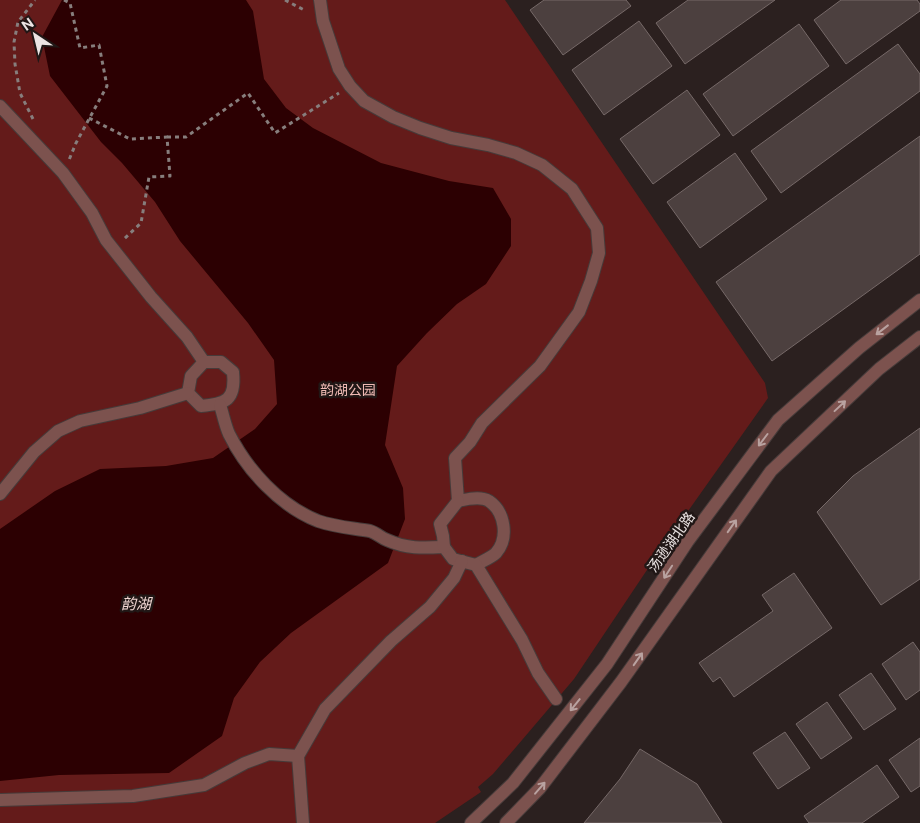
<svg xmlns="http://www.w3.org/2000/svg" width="920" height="823" viewBox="0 0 920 823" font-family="'Public Sans','Noto Sans SC',sans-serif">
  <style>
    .green { fill: #641b1a }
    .water { fill: #2c0002 }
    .building { fill: #4c403f; stroke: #766968 }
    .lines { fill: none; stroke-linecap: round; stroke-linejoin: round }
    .minor-casing { stroke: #463b3a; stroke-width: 14 }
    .path { stroke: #877e7d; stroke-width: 3; stroke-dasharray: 4 4; stroke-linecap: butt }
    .minor { stroke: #7c524e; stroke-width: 12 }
    .oneway { stroke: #b9a2a0 }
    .labels { text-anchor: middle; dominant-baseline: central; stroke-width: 5; stroke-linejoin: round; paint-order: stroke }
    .park-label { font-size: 14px; fill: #efbab4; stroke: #211716 }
    .street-label { font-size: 14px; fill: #ebe4e3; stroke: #211716 }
    .water-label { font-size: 15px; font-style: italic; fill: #f1d6d2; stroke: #211716 }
  </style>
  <rect width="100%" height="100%" fill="#2b201f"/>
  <polygon class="green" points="0,0 505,0 765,383 768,398 657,555 574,679 493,774 478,787 481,792 435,823 0,823"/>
  <polygon class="water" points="62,0 246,0 253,11 264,79 286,108 313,128 381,163 449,181 493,188 511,219 511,246 486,284 457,304 427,333 397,366 385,445 403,488 405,519 388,563 291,633 260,662 234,698 222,736 169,773 59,775 0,781 0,529 55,491 100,469 166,466 213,458 255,429 277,404 274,360 248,323 180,241 155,202 122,163 101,142 50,76 42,37"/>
  <g class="building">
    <polygon points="544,0 626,0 631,6 563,55 530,10"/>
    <polygon points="688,0 775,0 685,64 656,23"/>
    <polygon points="841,0 917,0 920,4 920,11 846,64 814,20"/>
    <polygon points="639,21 672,66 604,115 572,70"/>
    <polygon points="799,24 829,66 733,136 703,94"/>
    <polygon points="898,44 920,74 920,91 781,193 751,151"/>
    <polygon points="687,90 720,135 653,184 620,139"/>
    <polygon points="920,136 920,254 772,361 716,282"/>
    <polygon points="735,153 767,199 700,248 667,202"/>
    <polygon points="920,428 920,579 881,605 817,512 853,476"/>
    <polygon points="794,573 832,628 734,697 720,677 713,682 699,663 773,611 762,595"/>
    <polygon points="913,642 920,652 920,690 906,700 882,664"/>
    <polygon points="871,673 896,709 864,730 839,695"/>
    <polygon points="827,702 852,738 821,759 796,724"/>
    <polygon points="785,732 810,768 778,789 753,753"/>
    <polygon points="920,738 920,786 911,792 889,760"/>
    <polygon points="640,749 697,784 722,823 584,823 620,779"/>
    <polygon points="877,765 899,797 862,823 809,823 804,816"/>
  </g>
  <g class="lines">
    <g class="minor-casing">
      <g id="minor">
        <path d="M320,0L323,21L339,69L350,86L364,101L393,117L420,128L451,138L488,145L516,153L542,165L572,189L597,228L599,253L591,281L579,312L540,366L482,423L470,442L455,458L458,501C467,499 481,496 489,501C505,512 509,538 496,553C491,558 482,561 476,565"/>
        <polyline points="0,106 63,173 92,213 106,240 151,297 187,337 204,362"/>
        <path d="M204,362H221L233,372C236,400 226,404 201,406L188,393L191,376Z"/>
        <path d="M220,405C223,414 225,425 229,434C247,470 280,506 318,521C335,527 353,528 370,531C377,533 381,538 387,540C407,549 423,548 444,547L453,559L476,565L522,640L538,673L556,699"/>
        <polyline points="0,494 34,452 58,431 80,421 140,408 188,393"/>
        <polyline points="444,547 443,536 440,524 458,501"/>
        <polyline points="298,756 303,823"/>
        <polyline points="0,800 133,796 204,785 245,763 269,754 298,756 325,709 391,641 430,607 454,578 462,561"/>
        <polyline points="471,823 513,783 607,664 688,541 778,420 859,348 920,300"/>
        <polyline points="506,823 540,788 621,682 771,471 879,369 920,337"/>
      </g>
    </g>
    <g class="path">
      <polyline points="64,0 70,3 80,48 99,45 107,86 76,143 69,160"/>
      <polyline points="285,0 306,11"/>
      <polyline points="89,118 130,139 167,137 170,176 149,177 141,223 123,240"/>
      <polyline points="33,119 20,93 15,64 14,42 18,22 35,0"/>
      <polyline points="167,137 186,137 248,93 275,133 339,93"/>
    </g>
    <use href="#minor" class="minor"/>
  </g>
  <defs><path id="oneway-shaft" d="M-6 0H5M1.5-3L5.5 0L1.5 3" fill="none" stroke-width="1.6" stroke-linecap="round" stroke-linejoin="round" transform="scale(1.25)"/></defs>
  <g class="oneway">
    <use href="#oneway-shaft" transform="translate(882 330) rotate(142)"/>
    <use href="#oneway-shaft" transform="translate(840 406) rotate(-43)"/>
    <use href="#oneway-shaft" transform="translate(763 440) rotate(127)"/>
    <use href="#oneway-shaft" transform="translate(732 526) rotate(-55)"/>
    <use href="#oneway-shaft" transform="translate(668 572) rotate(123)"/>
    <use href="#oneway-shaft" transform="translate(638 659) rotate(-55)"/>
    <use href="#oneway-shaft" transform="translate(575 705) rotate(129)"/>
    <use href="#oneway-shaft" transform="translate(540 788) rotate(-49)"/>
  </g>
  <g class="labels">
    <g class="park-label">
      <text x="348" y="390">韵湖公园</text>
    </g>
    <g class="street-label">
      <text transform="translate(671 542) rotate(-55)">汤逊湖北路</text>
    </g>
    <g class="water-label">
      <text x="136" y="603">韵湖</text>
    </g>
  </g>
  <g transform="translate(35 35) rotate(325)" stroke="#211716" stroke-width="4" paint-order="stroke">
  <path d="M0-4L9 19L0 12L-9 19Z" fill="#ebe4e3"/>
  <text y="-8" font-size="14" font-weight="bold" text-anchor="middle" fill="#ebe4e3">N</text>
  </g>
</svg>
